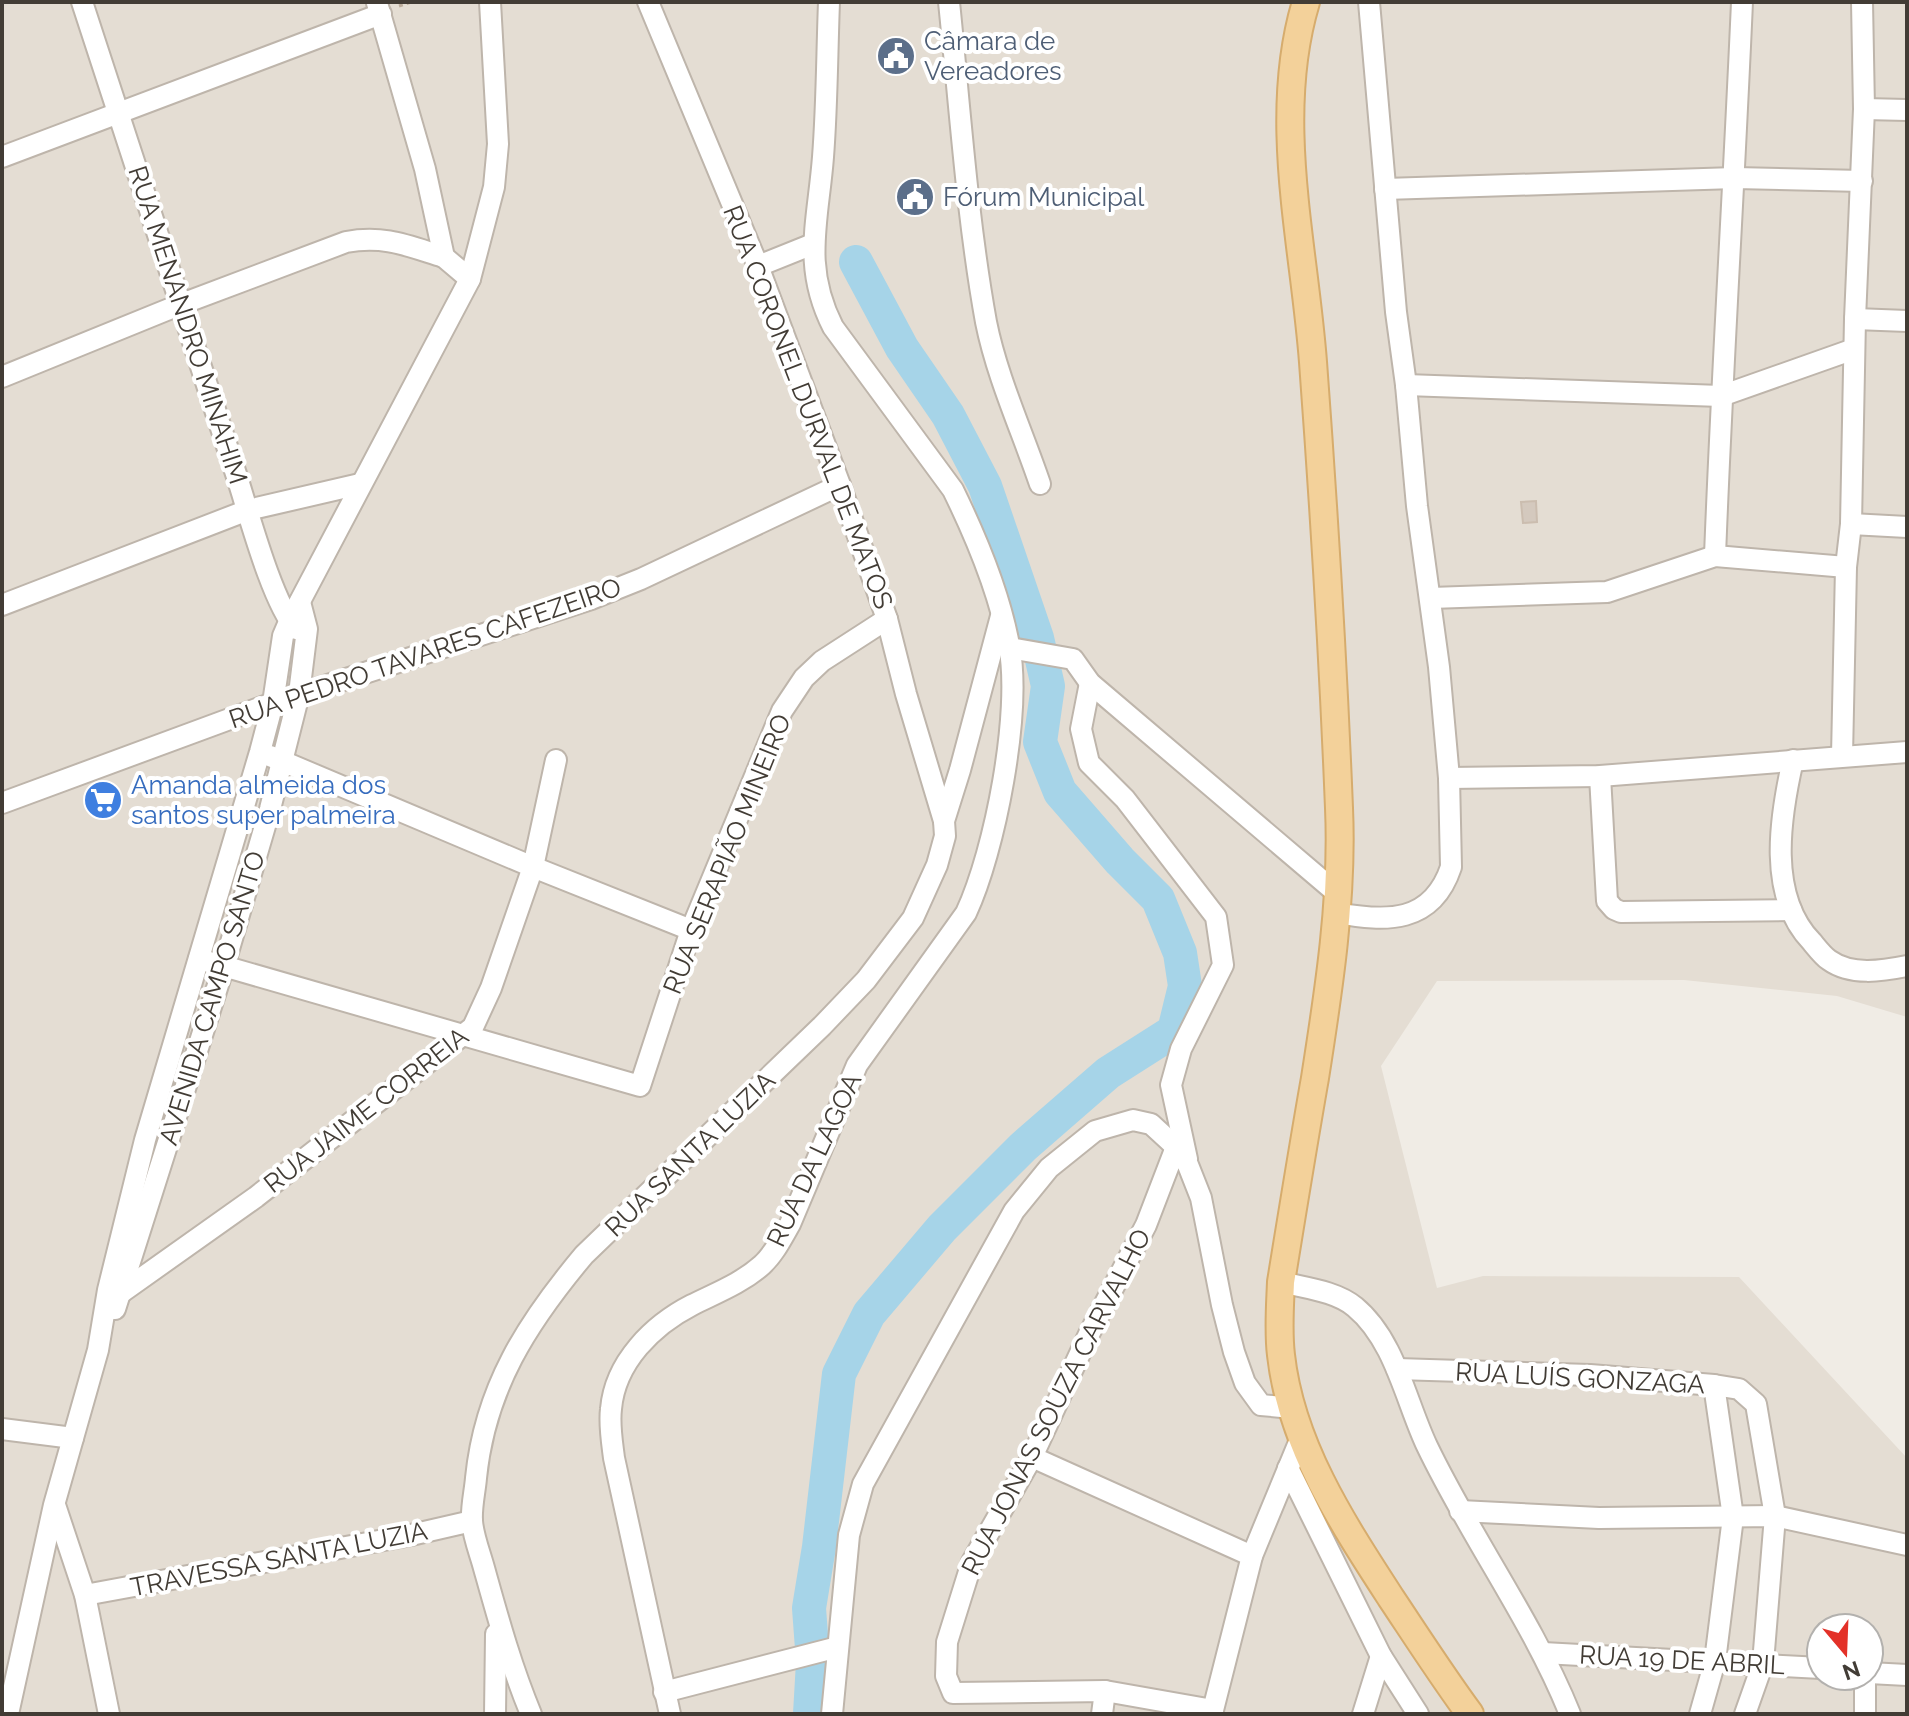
<svg xmlns="http://www.w3.org/2000/svg" width="1909" height="1716" viewBox="0 0 1909 1716" font-family="Raleway,sans-serif">
  <style>
    .residential { fill: #e4ddd3; fill-rule: evenodd }
    .lines { fill: none; stroke-linecap: round; stroke-linejoin: round }
    .river { stroke: #a6d4e8; stroke-width: 34 }
    .building { fill: #d4c9be; stroke: #cbbdaf; stroke-width: 2 }
    .minor-casing { stroke: #beb5ab; stroke-width: 24 }
    .major-casing { stroke: #d6ac6d; stroke-width: 30 }
    .path { stroke: #bbac9b; stroke-width: 3; stroke-dasharray: 4 4; stroke-linecap: butt }
    .minor { stroke: #fff; stroke-width: 20 }
    .major { stroke: #f3d19a; stroke-width: 26 }
    .labels { text-anchor: middle; dominant-baseline: central; stroke-width: 8; stroke-linejoin: round; paint-order: stroke }
    .service-label { font-size: 26px; fill: #4e5e75; stroke: #fff; text-anchor: start }
    .street-label { font-size: 26px; fill: #423c35; stroke: #fff }
    .shop-label { font-size: 26px; fill: #366cbe; stroke: #fff; text-anchor: start }
  </style>
  <rect width="100%" height="100%" fill="#f0ece5"/>
  <path class="residential" d="M2,2H1907V1017L1837,996L1684,980L1437,981L1381,1066L1437,1288L1483,1276L1739,1277L1907,1458V1714H2ZM1821,1628H1869V1676H1821Z"/>
  <g class="lines">
    <polyline class="river" points="810,1714 813,1662 809,1608 819,1547 839,1374 869,1314 942,1228 1023,1147 1108,1073 1174,1031 1185,986 1180,953 1158,899 1120,861 1060,792 1040,742 1048,686 1037,638 985,486 948,415 902,348 856,262"/>
  </g>
  <polygon class="building" points="1536,501 1537,522 1523,523 1521,502"/>
  <g class="lines">
    <g class="minor-casing">
      <g id="minor">
        <path d="M82,2C135,160 184,319 237,477C249,514 272,602 296,629"/>
        <polyline points="648,2 758,266 840,485 887,619 906,694 944,821"/>
        <path d="M949,2C960,109 967,217 986,322C997,377 1022,431 1040,484"/>
        <polyline points="377,3 425,169 444,257 470,279"/>
        <polyline points="1864,109 1907,110"/>
        <polyline points="2,157 381,14"/>
        <polyline points="1385,189 1735,178 1862,181"/>
        <polyline points="758,266 813,244"/>
        <polyline points="1855,319 1907,321"/>
        <path d="M2,377L179,305L346,242C385,235 408,246 444,257"/>
        <polyline points="1406,385 1721,396 1854,349"/>
        <polyline points="1851,524 1907,527"/>
        <path d="M1715,556C1722,371 1734,187 1742,2"/>
        <polyline points="1431,598 1607,592 1715,556 1846,567"/>
        <polyline points="2,605 248,510 360,484"/>
        <polyline points="1010,648 1073,659 1090,683 1338,894"/>
        <polyline points="1090,683 1081,729 1089,763 1125,799 1216,917 1223,965 1181,1049 1171,1085 1187,1159"/>
        <polyline points="270,756 533,867 691,930"/>
        <polyline points="1842,756 1846,567 1851,524 1855,319 1864,109 1862,2"/>
        <path d="M1793,760C1780,817 1767,896 1812,942C1817,948 1823,956 1829,960C1851,976 1882,971 1907,966"/>
        <polyline points="1600,776 1607,901 1614,909 1621,912 1791,910"/>
        <polyline points="1449,778 1600,776 1907,752"/>
        <polyline points="2,803 273,703 591,599 641,579 840,485"/>
        <path d="M1337,913C1386,922 1432,924 1451,867L1449,778L1439,667L1417,506L1406,385L1396,312L1369,2"/>
        <polyline points="199,959 640,1086 691,930 782,711 804,678 822,661 887,619"/>
        <polyline points="1176,1147 1146,1225 1089,1334 1032,1457 972,1562 947,1642 946,1676 953,1693 1105,1691 1213,1710"/>
        <path d="M1281,1282C1305,1288 1336,1291 1355,1307C1395,1340 1406,1402 1427,1446C1471,1538 1532,1620 1570,1714"/>
        <polyline points="119,1292 122,1292 256,1197 473,1027 491,988 533,867 556,760"/>
        <polyline points="115,1309 224,966 270,809 299,694 307,629 300,602"/>
        <polyline points="1397,1369 1590,1375 1714,1385 1739,1389 1756,1404 1775,1516 1763,1663 1745,1714"/>
        <polyline points="2,1429 73,1438"/>
        <polyline points="1032,1457 1252,1556"/>
        <polyline points="1288,1468 1381,1656 1418,1714"/>
        <polyline points="55,1505 85,1595 109,1714"/>
        <polyline points="1460,1511 1599,1518 1775,1516 1907,1545"/>
        <polyline points="85,1595 411,1535 472,1521"/>
        <polyline points="1543,1653 1821,1668"/>
        <polyline points="1869,1673 1907,1675"/>
        <polyline points="664,1692 838,1647"/>
        <polyline points="8,1714 54,1505 98,1350 108,1290 145,1140 260,752 273,703 283,636 289,622 470,279 494,187 498,144 490,2"/>
        <polyline points="495,1714 496,1634"/>
        <path d="M531,1714C511,1666 498,1618 484,1568C480,1553 473,1536 472,1521C471,1507 475,1491 476,1478C485,1388 527,1323 584,1255L822,1026L866,980L913,918L937,865L945,836L944,821L960,770L1001,616"/>
        <path d="M670,1714L614,1458C612,1442 609,1425 611,1409C615,1362 653,1325 692,1305C716,1293 742,1283 762,1265C774,1254 782,1238 790,1224L857,1065L966,913C995,851 1022,712 1009,645C999,591 977,539 953,490L833,327C802,266 818,222 823,157C827,106 827,54 829,2"/>
        <polyline points="832,1714 849,1535 863,1484 1014,1211 1049,1168 1095,1131 1133,1120 1151,1124 1176,1147 1188,1165 1201,1198 1222,1305 1234,1352 1245,1383 1261,1405 1292,1408"/>
        <polyline points="1102,1714 1105,1691"/>
        <polyline points="1212,1714 1252,1556 1302,1435"/>
        <polyline points="1363,1714 1381,1656"/>
        <polyline points="1700,1714 1715,1661 1733,1517 1714,1385"/>
        <polyline points="1865,1714 1865,1676"/>
      </g>
    </g>
    <g class="major-casing">
      <path id="major" d="M1306,2C1271,118 1304,243 1313,362C1324,510 1333,659 1339,808C1343,898 1329,989 1315,1078C1303,1146 1292,1214 1281,1282C1280,1307 1278,1331 1281,1355C1291,1445 1343,1524 1391,1598C1417,1637 1442,1676 1470,1714"/>
    </g>
    <polyline class="path" points="399,6 411,2"/>
    <use href="#minor" class="minor"/>
    <use href="#major" class="major"/>
  </g>
  <defs>
    <g id="civic-disc" transform="scale(2)"><circle r="9.5" fill="#5c6f8a" stroke="#fff"/><path d="M-.6-6.5H3V-4.5H.6V-3L4-1V1h2V6H-6V1h2V-1L-.6-3ZM-1.2 2.5V6h2.4V2.5Z" fill="#fff"/></g>
    <g id="supermarket-disc" transform="scale(2)"><circle r="9.5" fill="#3f7fe0" stroke="#fff"/><path d="M-6-5.5h2.5l.6 2H6L4.5 2H-2.5L-4.4-4H-6ZM-1.5 3.2a1.3 1.3 0 1 0 .1 0ZM3 3.2a1.3 1.3 0 1 0 .1 0Z" fill="#fff"/></g>
  </defs>
  <g fill-rule="evenodd">
    <use href="#civic-disc" x="896" y="56"/>
    <use href="#civic-disc" x="915" y="197"/>
    <use href="#supermarket-disc" x="103" y="800"/>
  </g>
  <g class="labels">
    <g class="service-label">
      <text x="924" y="41">Câmara de<tspan x="924" dy="30">Vereadores</tspan></text>
      <text x="943" y="197">Fórum Municipal</text>
    </g>
    <g class="street-label">
      <text transform="translate(188 325) rotate(72)">RUA MENANDRO MINAHIM</text>
      <text transform="translate(808 407) rotate(69)">RUA CORONEL DURVAL DE MATOS</text>
      <text transform="translate(425 653) rotate(-19)">RUA PEDRO TAVARES CAFEZEIRO</text>
      <text transform="translate(727 854) rotate(-68)">RUA SERAPIÃO MINEIRO</text>
      <text transform="translate(212 998) rotate(-73)">AVENIDA CAMPO SANTO</text>
      <text transform="translate(366 1110) rotate(-38)">RUA JAIME CORREIA</text>
      <text transform="translate(690 1154) rotate(-44)">RUA SANTA LUZIA</text>
      <text transform="translate(814 1160) rotate(-65)">RUA DA LAGOA</text>
      <text transform="translate(1580 1378) rotate(3)">RUA LUÍS GONZAGA</text>
      <text transform="translate(1056 1402) rotate(-63)">RUA JONAS SOUZA CARVALHO</text>
      <text transform="translate(279 1559) rotate(-11)">TRAVESSA SANTA LUZIA</text>
      <text transform="translate(1682 1660) rotate(3)">RUA 19 DE ABRIL</text>
    </g>
    <g class="shop-label">
      <text x="131" y="785">Amanda almeida dos<tspan x="131" dy="30">santos super palmeira</tspan></text>
    </g>
  </g>
  <rect width="1909" height="1716" fill="none" stroke="#423c35" stroke-width="8"/>
  <g transform="translate(1845 1652) rotate(161)"><circle r="38" fill="#ffffff" stroke="#b3b1ae" stroke-width="2"/>
  <path d="M0-6L14 30L0 20L-14 30Z" fill="#e33128"/>
  <text y="-12" font-size="22" font-weight="bold" text-anchor="middle" fill="#423c35">N</text>
  </g>
</svg>
